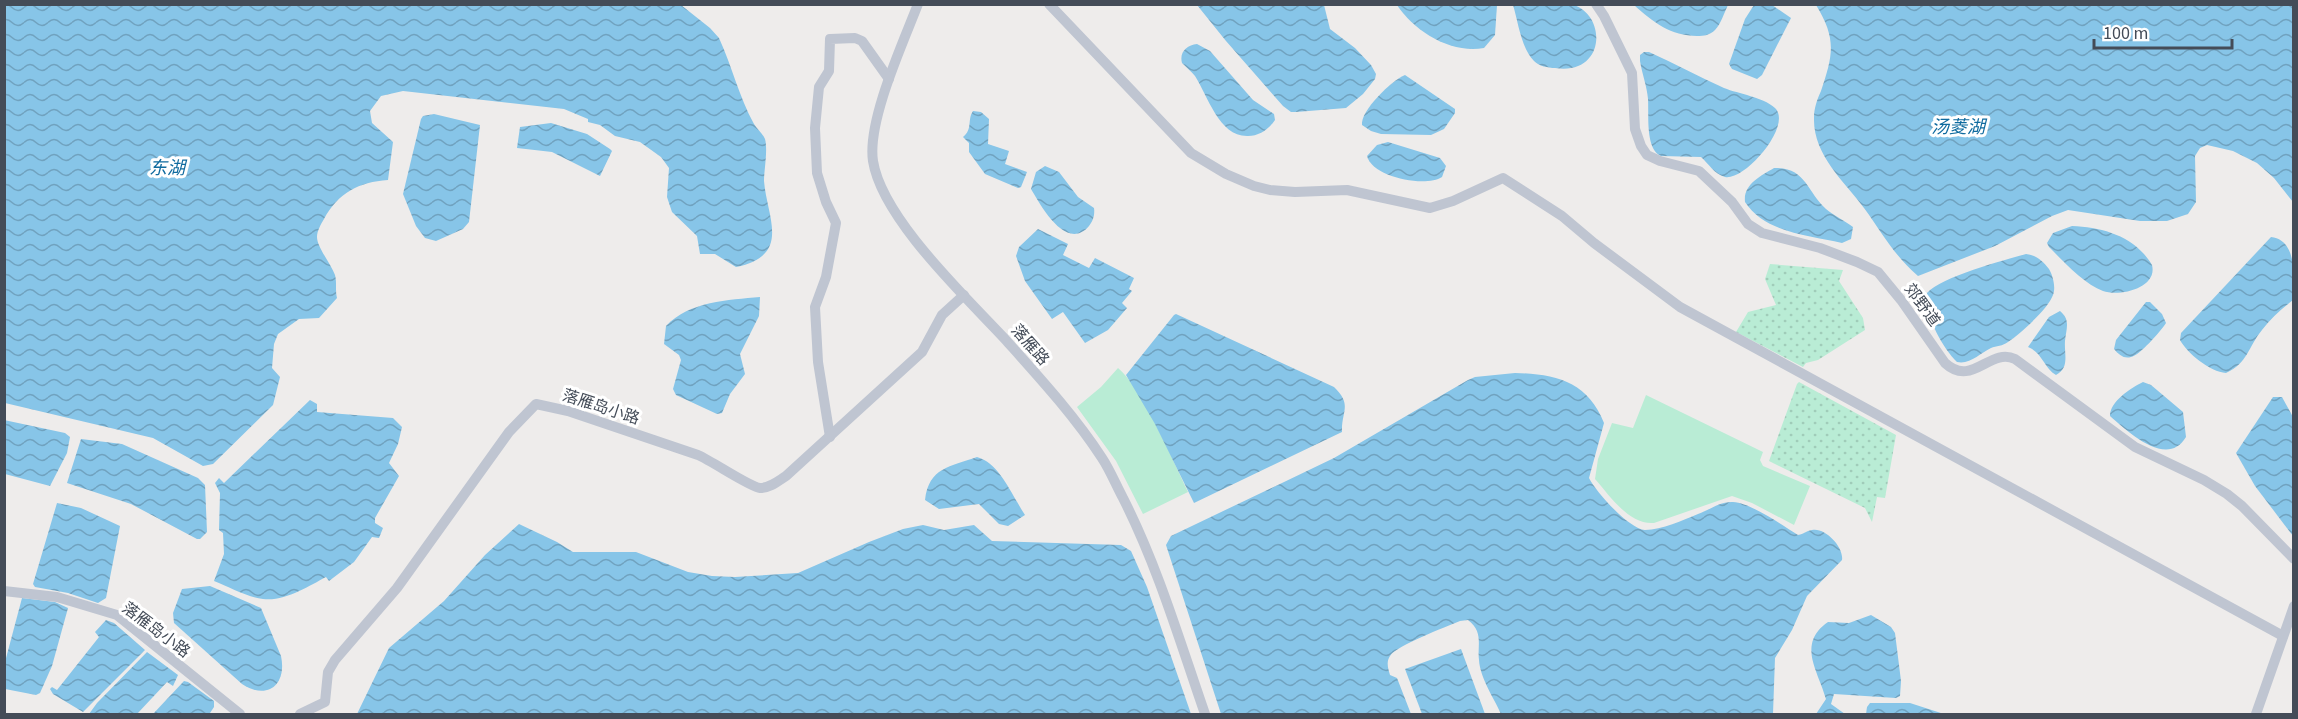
<svg xmlns="http://www.w3.org/2000/svg" width="2298" height="719" viewBox="0 0 2298 719" font-family="'Source Sans 3','Noto Sans SC',sans-serif">
  <style>
    .grass { fill: url(#grass-dots) }
    .park { fill: #b9ecd5 }
    .water { fill: url(#water-waves) }
    .lines { fill: none; stroke-linecap: round; stroke-linejoin: round }
    .minor { stroke: #bfc5d1; stroke-width: 10 }
    .labels { text-anchor: middle; dominant-baseline: central; stroke-width: 6; stroke-linejoin: round; paint-order: stroke }
    .street-label { font-size: 16px; fill: #444c58; stroke: #fff }
    .water-label { font-size: 18px; font-style: italic; fill: #106b9f; stroke: #fff }
  </style>
  <defs>
    <pattern id="grass-dots" width="8" height="8" patternUnits="userSpaceOnUse" patternTransform="scale(1.5)"><rect width="8" height="8" fill="#b9ecd5"/><path d="M2 2h.1M6 6h.1" fill="none" stroke="#a0ccb9" stroke-width="1.8" stroke-linecap="round"/></pattern>
    <pattern id="water-waves" width="16" height="10" patternUnits="userSpaceOnUse" patternTransform="scale(1.5)"><rect width="16" height="10" fill="#87c5e8"/><path d="M0 5q4-4 8 0t8 0" fill="none" stroke="#70a2bf"/></pattern>
  </defs>
  <rect width="100%" height="100%" fill="#eeeceb"/>
  <g class="grass">
    <polygon points="1770,264 1843,270 1839,281 1863,318 1865,330 1818,360 1806,363 1803,367 1736,332 1748,312 1776,305 1765,279"/>
    <polygon points="1799,382 1896,435 1885,498 1877,497 1872,522 1865,508 1769,461 1797,384"/>
  </g>
  <g class="park">
    <path d="M1118,368C1143,389 1172,459 1188,492L1143,514L1116,461L1077,407L1101,387Z"/>
    <path d="M1646,395L1763,452L1760,460L1763,466L1810,486L1794,525L1752,503L1732,496L1654,523C1629,525 1610,496 1595,479L1598,459L1612,423L1633,428Z"/>
  </g>
  <g class="water">
    <path d="M5,4L681,5L710,28L719,38C732,66 739,97 754,124C757,129 763,134 765,139C768,150 764,170 764,181C767,218 792,255 736,267L715,254H700L697,236L672,212L667,197L669,168L661,157L640,142L615,136L600,125L588,122V119L564,109L403,91L381,96L370,111L372,123L393,142L388,180C359,182 338,193 324,219C321,224 317,231 317,237C317,247 331,264 335,275C337,282 335,290 337,298L319,318L299,319L278,334L274,344L272,368L280,377L273,405L213,464L203,466L153,438L5,403Z"/>
    <polygon points="1197,5 1324,5 1330,29 1355,48 1371,65 1376,74 1375,79 1363,94 1346,108 1296,112 1291,112 1283,106 1226,41"/>
    <path d="M1397,5H1497L1495,35L1484,48C1451,54 1415,32 1397,5Z"/>
    <path d="M1513,5C1531,4 1552,2 1569,4C1607,10 1608,76 1555,68C1548,68 1539,66 1534,61C1521,48 1518,21 1513,5Z"/>
    <path d="M1634,5H1728C1724,13 1721,24 1715,30C1710,35 1704,36 1697,36C1671,36 1653,22 1634,5Z"/>
    <polygon points="1754,5 1772,5 1791,18 1762,75 1757,79 1732,69 1729,64 1745,19"/>
    <path d="M1816,5H2293V202L2274,178L2257,163L2233,151L2207,145L2200,148L2195,156L2196,202L2188,214L2167,221H2140L2068,210L2052,216L1995,246L1918,276C1893,254 1883,234 1864,208C1844,181 1813,155 1814,118C1814,108 1817,100 1821,91C1833,55 1837,39 1816,5Z"/>
    <path d="M1197,44L1210,51L1253,100L1274,114L1275,120C1269,129 1259,136 1248,136C1219,137 1208,96 1195,76C1191,71 1186,67 1182,63C1179,52 1187,45 1197,44Z"/>
    <path d="M1644,52H1649C1674,63 1699,77 1724,88C1739,94 1763,97 1775,108C1793,125 1745,181 1725,177C1714,174 1709,164 1701,157L1661,156C1645,150 1649,114 1648,99C1647,86 1642,74 1640,61V55Z"/>
    <path d="M1405,75L1455,109V113L1444,129L1431,135L1381,134L1371,131L1362,125C1360,111 1392,80 1405,75Z"/>
    <path d="M973,111L981,112L989,119L988,144L1009,151L1005,164L1027,172L1021,187L1018,188L985,174L969,152V143L963,137C973,129 967,120 973,111Z"/>
    <polygon points="434,114 480,125 469,222 463,229 436,241 425,238 416,226 403,194 421,119 423,116"/>
    <polygon points="551,123 587,134 610,149 612,151 600,176 552,152 517,148 520,127"/>
    <path d="M1388,142L1440,158L1446,166L1442,177C1425,188 1372,177 1367,156L1377,145Z"/>
    <path d="M1045,166L1059,172L1078,197L1094,208C1095,215 1093,221 1089,226C1066,253 1040,204 1031,189L1036,172Z"/>
    <path d="M1774,168C1806,167 1807,192 1826,209C1833,215 1845,221 1853,227L1851,239L1842,243C1809,235 1765,233 1745,202C1743,184 1761,176 1774,168Z"/>
    <path d="M2072,226C2099,227 2126,234 2144,254C2147,258 2150,261 2152,265C2158,288 2119,297 2103,291C2084,284 2063,261 2049,247L2047,243L2053,233Z"/>
    <polygon points="1038,229 1068,244 1063,255 1089,268 1095,258 1134,278 1129,289 1132,291 1122,303 1127,308 1108,330 1085,343 1063,312 1052,319 1025,281 1016,256 1019,247"/>
    <path d="M2271,237C2298,240 2294,279 2293,300C2282,309 2271,318 2262,330C2248,347 2248,363 2226,373C2210,372 2187,353 2180,340L2181,333Z"/>
    <path d="M2026,254C2036,255 2043,261 2049,269C2053,276 2056,287 2053,295C2048,309 2020,334 2008,342C2003,346 1996,346 1991,348C1980,353 1970,365 1957,362C1942,347 1924,314 1927,293C1941,277 2004,260 2026,254Z"/>
    <path d="M760,297L759,316L740,354L745,374L730,394L722,413L717,414L676,395L673,389L681,360L679,355L664,344L666,326C690,301 728,300 760,297Z"/>
    <path d="M2146,302H2150L2162,314L2166,323C2161,331 2139,356 2131,357C2124,359 2119,355 2114,349L2116,340Z"/>
    <path d="M2060,311C2071,320 2066,329 2065,341C2064,354 2070,368 2056,375C2044,368 2042,352 2028,347L2049,317Z"/>
    <path d="M1176,314L1334,387C1353,405 1341,411 1342,432L1194,503L1155,424L1126,375L1174,315Z"/>
    <path d="M1515,373C1556,374 1588,382 1604,423L1589,478C1596,492 1629,529 1645,530C1662,530 1683,520 1698,514C1709,510 1721,501 1733,502C1751,503 1782,525 1798,535C1804,534 1806,531 1812,530C1825,527 1844,547 1842,560L1807,596L1792,630L1775,658L1773,714H1501C1494,698 1480,678 1479,660C1477,646 1484,632 1468,620L1460,621C1446,627 1397,645 1390,656C1386,662 1388,668 1390,675L1397,678L1411,714H1221L1166,545L1171,536L1334,458L1468,380L1475,377Z"/>
    <path d="M2143,382L2151,385L2183,412L2186,437C2167,469 2127,431 2110,416C2110,401 2131,388 2143,382Z"/>
    <polygon points="2273,397 2282,397 2293,417 2293,536 2255,486 2236,453"/>
    <path d="M310,400L317,404V412L393,418L402,427L398,444L389,463L399,476L375,518V523L383,528L379,538L372,537L354,562L329,581L326,577C309,586 284,602 263,599C247,597 229,587 214,581L224,554L223,533L219,530L220,493L215,483L219,478L224,483Z"/>
    <polygon points="4,420 65,433 70,437 67,453 50,486 5,474"/>
    <polygon points="81,439 122,444 198,478 205,485 207,532 200,539 197,539 131,504 67,483"/>
    <path d="M977,457C1000,463 1012,496 1025,515L1008,526L999,524L979,504L939,509L925,500C929,467 950,467 977,457Z"/>
    <polygon points="57,503 81,508 120,526 106,598 98,603 68,593 35,587 33,584"/>
    <polygon points="519,524 557,542 573,552 636,552 688,572 712,576 735,577 798,573 869,542 903,529 923,525 944,530 974,525 992,541 1121,545 1131,551 1147,587 1191,714 357,714 389,648 444,601 485,555"/>
    <path d="M210,586L261,608L281,656C287,684 268,701 242,684L174,623L173,613L182,589Z"/>
    <polygon points="22,598 55,602 68,608 52,666 40,693 36,695 5,689 5,662"/>
    <path d="M1871,615L1891,627L1895,633L1901,681L1900,696L1896,698L1834,694L1831,704L1845,714H1816L1826,699C1819,672 1796,644 1828,622L1849,623Z"/>
    <polygon points="106,620 114,623 145,650 83,712 53,694 50,689 52,687 57,690 99,637 95,632"/>
    <polygon points="1461,649 1485,714 1422,714 1405,669"/>
    <polygon points="147,652 178,675 173,686 167,682 137,714 89,714 97,703"/>
    <polygon points="184,681 188,682 214,701 214,707 210,713 153,714"/>
    <polygon points="1870,703 1910,703 1944,714 1866,714 1867,707"/>
  </g>
  <g class="lines">
    <g class="minor">
      <path d="M918,4C903,43 867,121 873,161C882,218 964,295 1004,338C1038,376 1074,415 1102,458C1110,470 1116,485 1123,498C1158,567 1180,642 1205,714"/>
      <polyline points="1049,4 1191,153 1226,174 1254,186 1270,190 1295,192 1347,190 1430,208 1453,201 1503,178 1562,216 1594,243 1680,307 2283,636"/>
      <path d="M1596,4L1604,16L1632,73L1635,129L1641,146L1647,155L1660,161L1699,171L1732,202L1748,224L1762,233L1820,248L1857,262L1878,272L1901,300L1945,363C1972,388 1990,347 2015,359L2135,447L2204,480L2227,494L2242,506L2294,559"/>
      <polyline points="830,437 818,362 815,307 826,277 836,223 826,202 817,173 815,128 819,87 829,71 830,39 855,38 862,41 889,79"/>
      <polyline points="4,591 57,597 117,615 240,714"/>
      <path d="M300,714L325,702L328,672L335,660L397,588L509,432L536,404L568,411L698,455C712,461 750,487 760,488C770,488 778,481 786,476L922,352L942,315L964,295"/>
      <polyline points="2256,714 2294,606"/>
    </g>
  </g>
  <g class="labels">
    <g class="street-label">
      <text transform="translate(1922 305) rotate(54)">郊野道</text>
      <text transform="translate(1030 345) rotate(49)">落雁路</text>
      <text transform="translate(601 407) rotate(18)">落雁岛小路</text>
      <text transform="translate(156 630) rotate(37)">落雁岛小路</text>
    </g>
    <g class="water-label">
      <text x="1958" y="127">汤菱湖</text>
      <text x="167" y="168">东湖</text>
    </g>
  </g>
  <rect width="2298" height="719" fill="none" stroke="#444c58" stroke-width="12"/>
  <path d="M2094 39v9h138v-9" fill="none" stroke="#444c58" stroke-width="3"/>
  <text x="2103" y="39" font-size="18" fill="#444c58" stroke="#ffffff" stroke-width="4.5" paint-order="stroke">100 m</text>
</svg>
